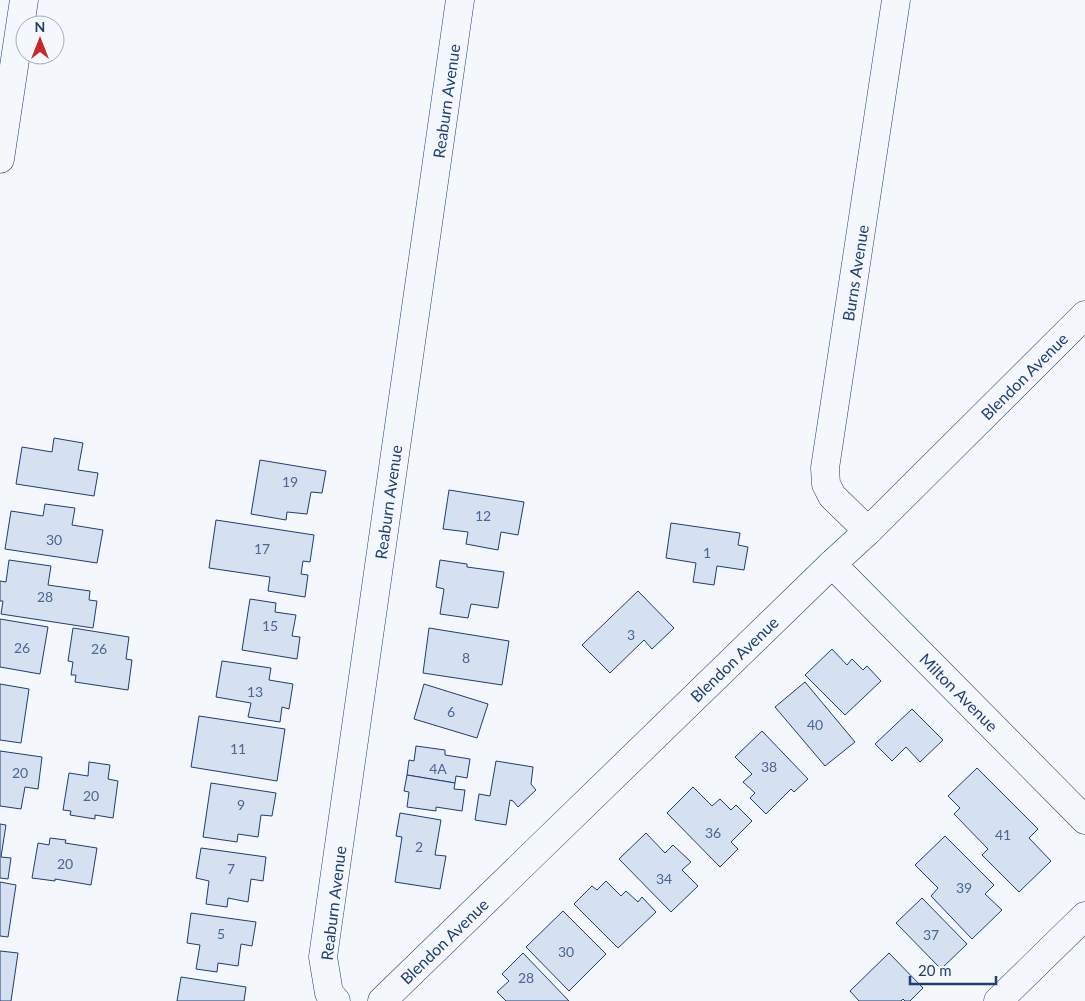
<svg xmlns="http://www.w3.org/2000/svg" width="1085" height="1001" viewBox="0 0 1085 1001" font-family="Lato,sans-serif">
  <style>
    .building { fill: #d5e0f0; stroke: #1d3f73 }
    .lines { fill: none; stroke-linecap: round; stroke-linejoin: round }
    .minor-casing { stroke: #1d3f73; stroke-width: 29 }
    .minor { stroke: #f4f7fb; stroke-width: 28 }
    .labels { text-anchor: middle; dominant-baseline: central; stroke-width: 4; stroke-linejoin: round; paint-order: stroke }
    .number-label { font-size: 14px; fill: #4b6792 }
    .street-label { font-size: 16px; fill: #1d3f73; stroke: #f4f7fb }
  </style>
  <rect width="100%" height="100%" fill="#f4f7fb"/>
  <g class="building">
    <polygon points="54,438 83,443 78,470 98,473 94,496 16,484 22,447 52,452"/>
    <polygon points="260,460 326,471 322,493 311,492 307,514 287,512 286,520 251,514"/>
    <polygon points="449,490 524,502 518,535 501,532 498,550 466,544 468,532 443,529"/>
    <polygon points="45,504 75,508 72,525 103,530 97,563 5,549 11,511 43,516"/>
    <polygon points="216,520 314,535 310,562 303,561 301,574 308,575 305,597 268,591 270,577 209,568"/>
    <polygon points="671,523 740,533 738,545 748,547 744,570 717,566 714,585 693,582 696,563 666,558"/>
    <polygon points="9,560 51,566 48,585 90,591 89,600 97,601 93,628 1,614 3,601 0,601 0,581 6,582"/>
    <polygon points="440,560 467,564 467,567 504,572 498,608 471,604 468,618 440,614 444,589 436,587"/>
    <polygon points="638,591 674,628 652,649 644,640 610,673 582,645"/>
    <polygon points="250,599 276,603 275,612 296,615 292,636 300,637 297,659 242,650"/>
    <polygon points="0,619 48,627 40,674 0,667"/>
    <polygon points="73,628 129,637 126,659 132,660 128,690 75,682 76,675 71,675 73,662 68,661"/>
    <polygon points="429,628 509,641 502,685 423,673"/>
    <polygon points="832,649 847,665 852,659 863,670 867,666 881,681 845,715 805,675"/>
    <polygon points="222,661 271,668 269,680 293,684 289,709 282,707 280,722 248,717 251,703 216,697"/>
    <polygon points="805,682 855,742 825,766 775,707"/>
    <polygon points="0,684 29,689 21,743 0,740"/>
    <polygon points="424,684 488,704 477,738 414,719"/>
    <polygon points="912,709 943,740 920,762 906,747 892,761 875,744"/>
    <polygon points="199,716 285,729 277,781 191,767"/>
    <polygon points="762,731 808,779 794,792 791,789 766,814 750,798 755,793 743,782 752,774 735,757"/>
    <polygon points="416,746 445,750 445,755 470,759 467,778 456,776 455,783 407,775 409,760 414,761"/>
    <polygon points="0,751 42,757 38,789 25,787 21,809 0,806"/>
    <polygon points="496,761 533,767 531,784 536,790 518,807 513,801 510,800 506,825 475,820 479,794 490,796"/>
    <polygon points="89,762 110,765 108,779 118,781 113,818 95,815 95,819 70,815 71,811 63,810 69,773 88,776"/>
    <polygon points="977,768 1038,829 1029,838 1051,861 1019,892 982,855 988,849 954,814 960,808 948,796"/>
    <polygon points="407,775 455,783 454,789 465,790 462,811 436,807 436,811 407,807 409,792 404,791"/>
    <polygon points="211,783 276,793 272,816 261,815 258,837 238,834 237,842 203,837"/>
    <polygon points="693,787 712,806 720,799 731,810 736,805 752,821 731,842 738,849 720,867 667,813"/>
    <polygon points="400,813 441,820 435,855 446,856 440,889 395,882 402,837 396,836"/>
    <polygon points="0,824 6,825 1,857 11,858 8,879 0,878"/>
    <polygon points="646,833 665,853 673,845 691,862 682,870 698,886 671,912 619,859"/>
    <polygon points="945,836 994,885 985,894 1002,910 972,939 931,896 938,888 915,865"/>
    <polygon points="50,838 66,840 65,843 97,848 91,885 55,879 55,881 32,878 38,843 49,845"/>
    <polygon points="201,848 266,857 263,881 251,879 248,902 228,898 227,907 206,904 209,881 196,878"/>
    <polygon points="606,881 621,896 626,891 638,902 642,897 656,912 618,948 574,904 592,886 597,890"/>
    <polygon points="0,882 16,885 8,937 0,936"/>
    <polygon points="922,898 967,944 941,969 896,923"/>
    <polygon points="563,911 606,954 569,991 526,947"/>
    <polygon points="191,913 256,922 252,946 241,944 238,966 218,963 217,972 196,969 200,945 187,943"/>
    <polygon points="0,951 18,953 11,1001 0,1001"/>
    <polygon points="523,953 569,1001 506,1001 497,992 509,981 502,974"/>
    <polygon points="889,953 923,988 910,1001 905,1001 903,999 901,1001 859,1001 850,991"/>
    <polygon points="181,977 246,987 244,1001 177,1001"/>
  </g>
  <g class="lines">
    <g class="minor-casing">
      <g id="minor">
        <polyline points="0,159 24,0"/>
        <polyline points="868,531 832,496 826,484 825,468 896,0"/>
        <polyline points="832,564 1085,820"/>
        <polyline points="336,1001 329,993 323,957 460,0"/>
        <polyline points="382,1001 832,564 868,531 1085,315"/>
        <polyline points="998,1001 1085,916"/>
      </g>
    </g>
    <use href="#minor" class="minor"/>
  </g>
  <g class="labels">
    <g class="number-label">
      <text x="290" y="481">19</text>
      <text x="483" y="515">12</text>
      <text x="54" y="539">30</text>
      <text x="262" y="548">17</text>
      <text x="707" y="552">1</text>
      <text x="45" y="596">28</text>
      <text x="270" y="625">15</text>
      <text x="631" y="634">3</text>
      <text x="22" y="647">26</text>
      <text x="99" y="648">26</text>
      <text x="466" y="657">8</text>
      <text x="255" y="691">13</text>
      <text x="451" y="711">6</text>
      <text x="815" y="724">40</text>
      <text x="238" y="748">11</text>
      <text x="769" y="766">38</text>
      <text x="438" y="768">4A</text>
      <text x="20" y="772">20</text>
      <text x="91" y="795">20</text>
      <text x="241" y="804">9</text>
      <text x="713" y="832">36</text>
      <text x="1003" y="834">41</text>
      <text x="419" y="846">2</text>
      <text x="65" y="863">20</text>
      <text x="231" y="868">7</text>
      <text x="664" y="878">34</text>
      <text x="964" y="887">39</text>
      <text x="221" y="933">5</text>
      <text x="931" y="934">37</text>
      <text x="566" y="951">30</text>
      <text x="526" y="977">28</text>
    </g>
    <g class="street-label">
      <text transform="translate(446 101) rotate(-82)">Reaburn Avenue</text>
      <text transform="translate(855 273) rotate(-81)">Burns Avenue</text>
      <text transform="translate(1024 376) rotate(-45)">Blendon Avenue</text>
      <text transform="translate(388 502) rotate(-82)">Reaburn Avenue</text>
      <text transform="translate(734 659) rotate(-44)">Blendon Avenue</text>
      <text transform="translate(959 692) rotate(45)">Milton Avenue</text>
      <text transform="translate(333 903) rotate(-83)">Reaburn Avenue</text>
      <text transform="translate(444 941) rotate(-44)">Blendon Avenue</text>
    </g>
  </g>
  <g transform="translate(40 40)"><circle r="24" fill="#f4f7fb" stroke="#9eadc5"/>
  <path d="M0-4L9 19L0 12L-9 19Z" fill="#c62828"/>
  <text y="-8" font-size="14" font-weight="bold" text-anchor="middle" fill="#1d3f73">N</text>
  </g>
  <path d="M910 976v8h86v-8" fill="none" stroke="#1d3f73" stroke-width="2.5"/>
  <text x="918" y="976" font-size="15" fill="#1d3f73" stroke="#f4f7fb" stroke-width="4" paint-order="stroke">20 m</text>
</svg>
